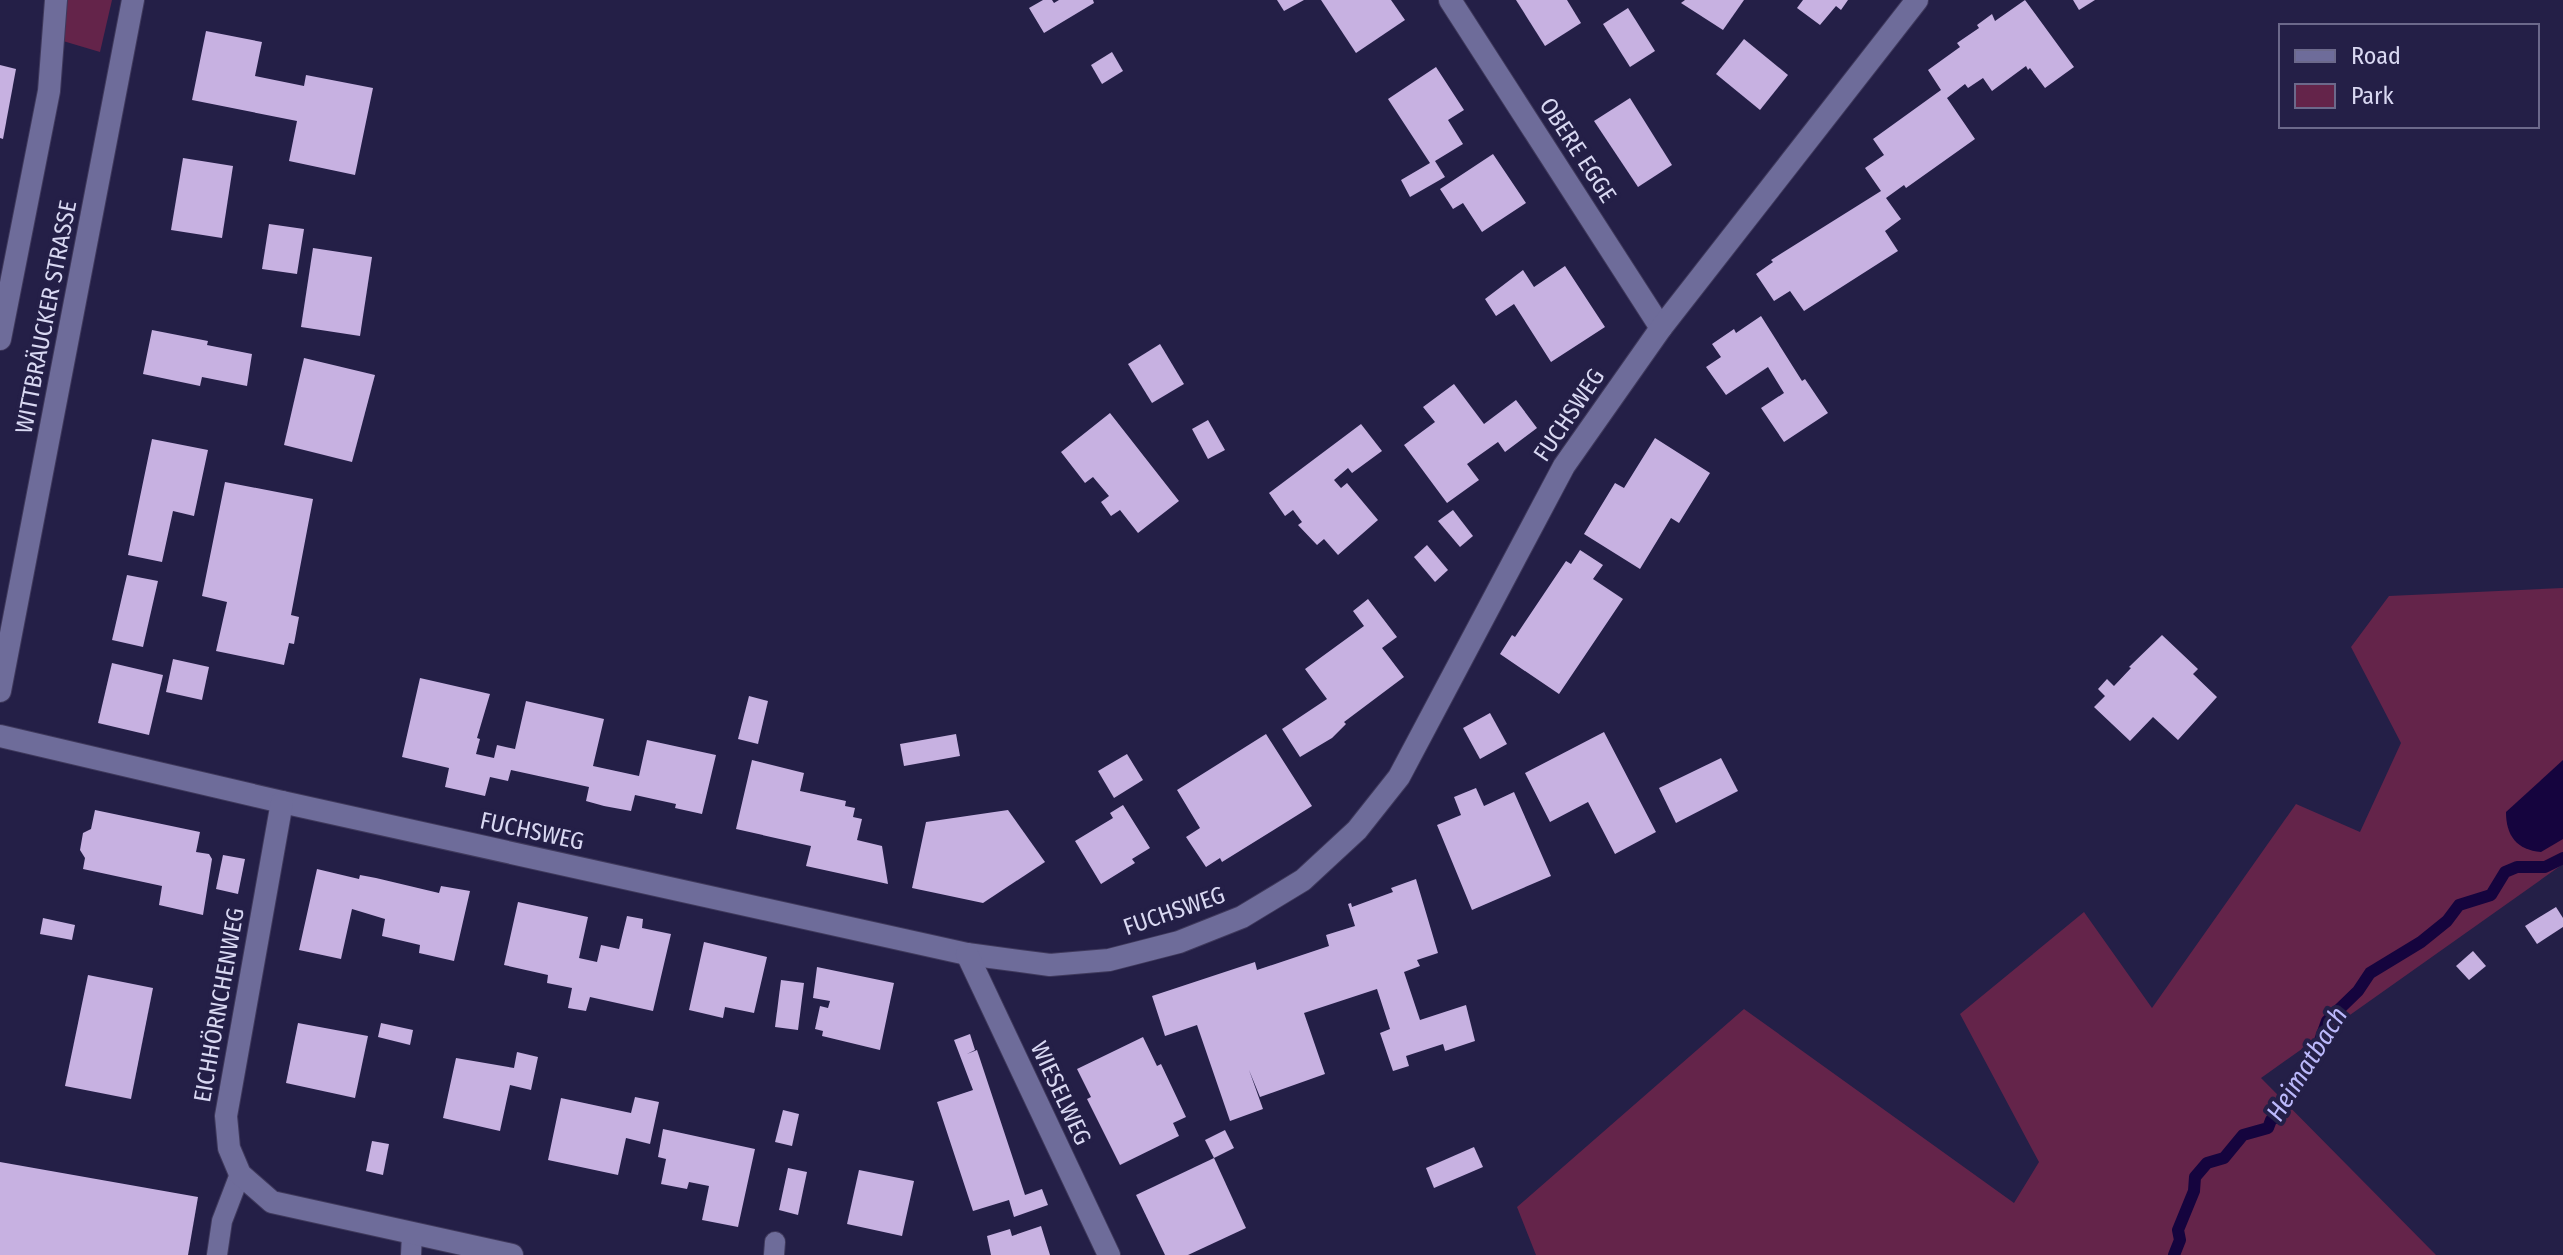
<svg xmlns="http://www.w3.org/2000/svg" width="2563" height="1255" viewBox="0 0 2563 1255" font-family="'Fira Sans Condensed',sans-serif">
  <style>
    .green { fill: #64244a }
    .water { fill: #15043e }
    .lines { fill: none; stroke-linecap: round; stroke-linejoin: round }
    .stream { stroke: #15043e; stroke-width: 12 }
    .building { fill: #c7b1e1 }
    .service-casing { stroke: #3f395c; stroke-width: 22 }
    .minor-casing { stroke: #3f395c; stroke-width: 24 }
    .secondary-casing { stroke: #3f395c; stroke-width: 24 }
    .service { stroke: #6e6c9a; stroke-width: 20 }
    .minor { stroke: #6e6c9a; stroke-width: 22 }
    .secondary { stroke: #6e6c9a; stroke-width: 22 }
    .labels { text-anchor: middle; dominant-baseline: central; stroke-width: 8; stroke-linejoin: round; paint-order: stroke }
    .street-label { font-size: 24px; fill: #d9d8f2; stroke: #241f47 }
    .water-label { font-size: 26px; font-style: italic; fill: #bbb8fb; stroke: #241f47 }
  </style>
  <rect width="100%" height="100%" fill="#241f47"/>
  <g class="green">
    <polygon points="66,0 112,0 100,52 63,41"/>
    <polygon points="2563,588 2563,864 2261,1078 2436,1255 1536,1255 1517,1207 1744,1009 2014,1203 2039,1162 1960,1014 2084,912 2152,1008 2296,804 2360,832 2401,743 2351,647 2389,596"/>
  </g>
  <path class="water" d="M2563,760V839L2541,852C2517,850 2506,836 2506,812Z"/>
  <g class="lines">
    <polyline class="stream" points="2174,1255 2180,1240 2178,1230 2194,1191 2195,1177 2207,1163 2224,1158 2243,1135 2268,1128 2271,1120 2277,1117 2279,1106 2288,1092 2303,1078 2312,1063 2327,1021 2358,991 2370,973 2421,942 2447,921 2459,905 2491,895 2505,872 2517,867 2545,867 2563,858"/>
  </g>
  <g class="building">
    <polygon points="1043,0 1052,0 1054,3 1059,0 1093,0 1094,3 1044,33 1029,8"/>
    <polygon points="1277,0 1304,0 1284,11"/>
    <polygon points="1321,0 1391,0 1405,20 1356,53"/>
    <polygon points="1516,0 1567,0 1581,23 1545,46"/>
    <polygon points="1685,0 1744,0 1723,30 1681,3"/>
    <polygon points="1803,0 1848,0 1841,10 1836,6 1820,25 1797,8"/>
    <polygon points="2025,0 2074,67 2045,88 2030,68 2028,70 2026,66 1992,91 1983,78 1968,88 1965,84 1947,98 1975,139 1906,188 1904,185 1886,198 1901,219 1885,231 1898,251 1804,311 1790,291 1774,301 1756,274 1773,262 1771,260 1881,191 1865,168 1884,155 1873,139 1941,90 1928,70 1960,47 1957,43 1979,28 1977,25 1992,14 1995,21"/>
    <polygon points="2073,0 2095,0 2079,10"/>
    <polygon points="1628,8 1655,51 1630,67 1603,24"/>
    <polygon points="206,31 262,42 255,76 304,86 306,75 373,88 355,175 289,161 297,121 192,100"/>
    <polygon points="1744,39 1788,75 1760,110 1716,74"/>
    <polygon points="1112,52 1123,71 1102,84 1091,65"/>
    <polygon points="0,65 16,69 3,139 0,138"/>
    <polygon points="1436,67 1464,110 1448,120 1463,144 1435,161 1445,177 1410,197 1401,180 1430,163 1388,99"/>
    <polygon points="1630,98 1672,165 1638,187 1594,121"/>
    <polygon points="1493,154 1526,203 1482,232 1463,203 1453,209 1440,189"/>
    <polygon points="183,158 233,166 222,238 171,230"/>
    <polygon points="269,224 304,229 297,274 262,269"/>
    <polygon points="313,248 372,257 360,336 301,327"/>
    <polygon points="1565,266 1605,327 1551,362 1514,304 1496,316 1485,299 1523,270 1534,287"/>
    <polygon points="1761,316 1802,381 1805,379 1828,413 1784,442 1761,408 1784,393 1768,367 1726,395 1706,367 1721,357 1712,344 1734,329 1736,333"/>
    <polygon points="152,330 208,341 207,345 252,354 247,386 202,377 200,386 143,374"/>
    <polygon points="1160,344 1184,384 1152,403 1128,364"/>
    <polygon points="304,358 375,375 352,462 284,445"/>
    <polygon points="1454,384 1484,424 1516,400 1537,428 1505,452 1498,442 1467,464 1479,480 1447,503 1404,445 1435,422 1423,407"/>
    <polygon points="1110,413 1179,501 1138,533 1120,510 1111,516 1101,502 1109,496 1093,477 1085,483 1061,452"/>
    <polygon points="1208,420 1225,450 1208,459 1192,429"/>
    <polygon points="1361,424 1382,451 1352,473 1348,468 1334,480 1341,488 1347,483 1378,520 1338,555 1324,539 1317,545 1298,525 1302,522 1293,510 1285,516 1269,493"/>
    <polygon points="1655,438 1710,473 1679,523 1671,518 1640,569 1584,534 1615,483 1624,488"/>
    <polygon points="152,439 208,450 194,516 173,511 162,562 128,555"/>
    <polygon points="225,482 313,499 291,615 299,617 294,644 289,643 284,665 216,651 227,602 202,596"/>
    <polygon points="1453,510 1473,536 1460,547 1438,521"/>
    <polygon points="1427,545 1448,570 1435,582 1414,557"/>
    <polygon points="1580,550 1603,565 1593,579 1623,599 1559,694 1500,654 1512,635 1515,637 1566,561 1571,564"/>
    <polygon points="127,575 158,581 143,647 112,640"/>
    <polygon points="1368,599 1397,637 1382,648 1404,677 1344,722 1346,724 1332,738 1300,757 1282,729 1327,699 1305,669 1364,626 1353,611"/>
    <polygon points="2162,635 2198,669 2193,674 2217,697 2178,740 2153,717 2130,741 2094,707 2105,696 2098,689 2107,679 2114,686 2131,668 2129,667"/>
    <polygon points="173,659 209,667 202,700 166,692"/>
    <polygon points="112,663 163,675 149,735 98,723"/>
    <polygon points="420,678 490,694 477,738 480,739 476,754 494,758 497,745 515,749 526,701 604,719 593,766 639,776 647,740 716,755 702,814 675,808 676,804 635,795 631,811 604,806 586,801 589,787 511,770 508,781 490,777 485,796 445,787 449,768 402,757"/>
    <polygon points="749,696 768,701 758,744 738,739"/>
    <polygon points="1490,713 1507,744 1480,759 1463,728"/>
    <polygon points="1604,732 1656,832 1615,854 1588,802 1550,822 1525,773"/>
    <polygon points="956,734 960,756 904,766 900,744"/>
    <polygon points="1266,734 1312,806 1222,862 1220,858 1206,867 1186,837 1200,828 1177,790"/>
    <polygon points="1127,754 1143,780 1114,798 1098,771"/>
    <polygon points="1721,758 1738,791 1676,823 1659,788"/>
    <polygon points="752,760 804,773 800,791 846,801 845,806 855,808 853,817 862,819 857,840 882,846 888,884 806,866 811,846 736,829"/>
    <polygon points="1476,788 1484,806 1514,792 1551,876 1472,910 1437,825 1461,815 1454,797"/>
    <polygon points="1123,805 1150,848 1132,859 1135,863 1101,884 1075,841 1113,818 1110,813"/>
    <polygon points="95,810 200,832 196,852 209,854 212,859 203,915 159,905 162,886 83,869 85,858 80,850 83,833 91,829"/>
    <polygon points="1008,810 1045,862 983,903 912,888 926,822"/>
    <polygon points="223,855 245,859 238,894 216,889"/>
    <polygon points="317,869 359,879 360,875 376,878 439,893 441,886 470,891 454,961 419,953 420,945 382,936 385,919 352,909 341,959 299,950"/>
    <polygon points="1416,879 1438,953 1417,960 1420,966 1404,972 1420,1020 1466,1005 1475,1041 1445,1051 1443,1044 1406,1056 1409,1066 1393,1071 1380,1033 1390,1029 1377,989 1304,1013 1325,1074 1260,1097 1249,1070 1263,1109 1230,1121 1197,1025 1165,1036 1152,996 1255,962 1257,970 1329,946 1326,935 1355,926 1348,904 1351,903 1352,907 1393,892 1391,888"/>
    <polygon points="518,902 588,917 579,958 597,962 601,945 619,949 627,916 643,919 642,928 671,934 653,1011 590,997 586,1011 568,1008 572,988 547,983 548,975 504,965"/>
    <polygon points="2556,907 2563,918 2563,927 2537,944 2525,926"/>
    <polygon points="43,918 75,925 72,940 40,934"/>
    <polygon points="704,942 767,957 754,1013 725,1007 723,1018 689,1010"/>
    <polygon points="2473,951 2486,966 2469,980 2456,966"/>
    <polygon points="817,967 894,983 880,1050 822,1036 823,1031 815,1029 820,1006 828,1008 830,1001 813,998"/>
    <polygon points="88,975 153,988 131,1099 65,1086"/>
    <polygon points="781,980 804,983 798,1030 775,1027"/>
    <polygon points="298,1023 368,1036 355,1098 286,1083"/>
    <polygon points="381,1023 413,1030 410,1045 378,1037"/>
    <polygon points="970,1034 975,1050 967,1054 977,1050 1025,1195 1042,1189 1048,1205 1014,1217 1009,1200 973,1211 937,1102 973,1090 954,1040"/>
    <polygon points="1143,1037 1157,1066 1161,1064 1186,1117 1173,1123 1179,1136 1120,1165 1087,1099 1091,1097 1077,1069"/>
    <polygon points="517,1052 538,1057 531,1090 510,1085 500,1131 443,1118 456,1058 514,1068"/>
    <polygon points="635,1097 659,1102 650,1144 626,1138 618,1175 548,1160 561,1098 631,1113"/>
    <polygon points="783,1110 799,1114 792,1146 775,1142"/>
    <polygon points="663,1129 755,1149 738,1227 702,1220 709,1186 689,1182 687,1189 661,1184 666,1159 658,1157"/>
    <polygon points="1225,1130 1234,1148 1214,1158 1205,1140"/>
    <polygon points="372,1141 389,1144 383,1175 366,1171"/>
    <polygon points="1474,1147 1483,1167 1434,1188 1426,1168"/>
    <polygon points="1214,1158 1246,1228 1188,1255 1165,1255 1136,1195"/>
    <polygon points="0,1162 198,1197 188,1255 0,1255"/>
    <polygon points="788,1168 807,1172 798,1215 779,1210"/>
    <polygon points="859,1170 914,1181 902,1236 847,1224"/>
    <polygon points="1041,1226 1050,1255 991,1255 987,1236 1010,1229 1012,1236"/>
  </g>
  <g class="lines">
    <g class="service-casing">
      <g id="service">
        <polyline points="217,1255 222,1221 240,1174"/>
        <polyline points="411,1255 412,1234"/>
        <polyline points="774,1255 775,1242"/>
      </g>
    </g>
    <g class="minor-casing">
      <g id="minor">
        <polyline points="1450,0 1661,328"/>
        <polyline points="0,339 49,91 56,0"/>
        <polyline points="0,736 282,802 967,954 1050,965 1109,960 1179,942 1242,917 1303,880 1357,830 1399,777 1564,466 1661,328 1917,0"/>
        <polyline points="282,802 226,1116 229,1148 240,1174 272,1202 512,1255"/>
        <polyline points="967,954 1109,1255"/>
      </g>
    </g>
    <g class="secondary-casing">
      <polyline id="secondary" points="0,691 133,0"/>
    </g>
    <use href="#service" class="service"/>
    <use href="#minor" class="minor"/>
    <use href="#secondary" class="secondary"/>
  </g>
  <g class="labels">
    <g class="street-label">
      <text transform="translate(1578 150) rotate(57)">OBERE EGGE</text>
      <text transform="translate(46 317) rotate(-79)">WITTBRÄUCKER STRASSE</text>
      <text transform="translate(1569 415) rotate(-56)">FUCHSWEG</text>
      <text transform="translate(532 831) rotate(12)">FUCHSWEG</text>
      <text transform="translate(1174 911) rotate(-19)">FUCHSWEG</text>
      <text transform="translate(219 1005) rotate(-80)">EICHHÖRNCHENWEG</text>
      <text transform="translate(1061 1093) rotate(65)">WIESELWEG</text>
    </g>
    <g class="water-label">
      <text transform="translate(2307 1064) rotate(-58)">Heimatbach</text>
    </g>
  </g>
  <rect x="2279" y="24" width="260" height="104" fill="#241f47" stroke="#6c698b" stroke-width="2"/>
  <rect x="2295" y="50" width="40" height="12" fill="#6e6c9a" stroke="#6c698b" stroke-width="2"/>
  <text x="2351" y="64" font-size="24" fill="#d9d8f2">Road</text>
  <rect x="2295" y="84" width="40" height="24" fill="#64244a" stroke="#6c698b" stroke-width="2"/>
  <text x="2351" y="104" font-size="24" fill="#d9d8f2">Park</text>
</svg>
